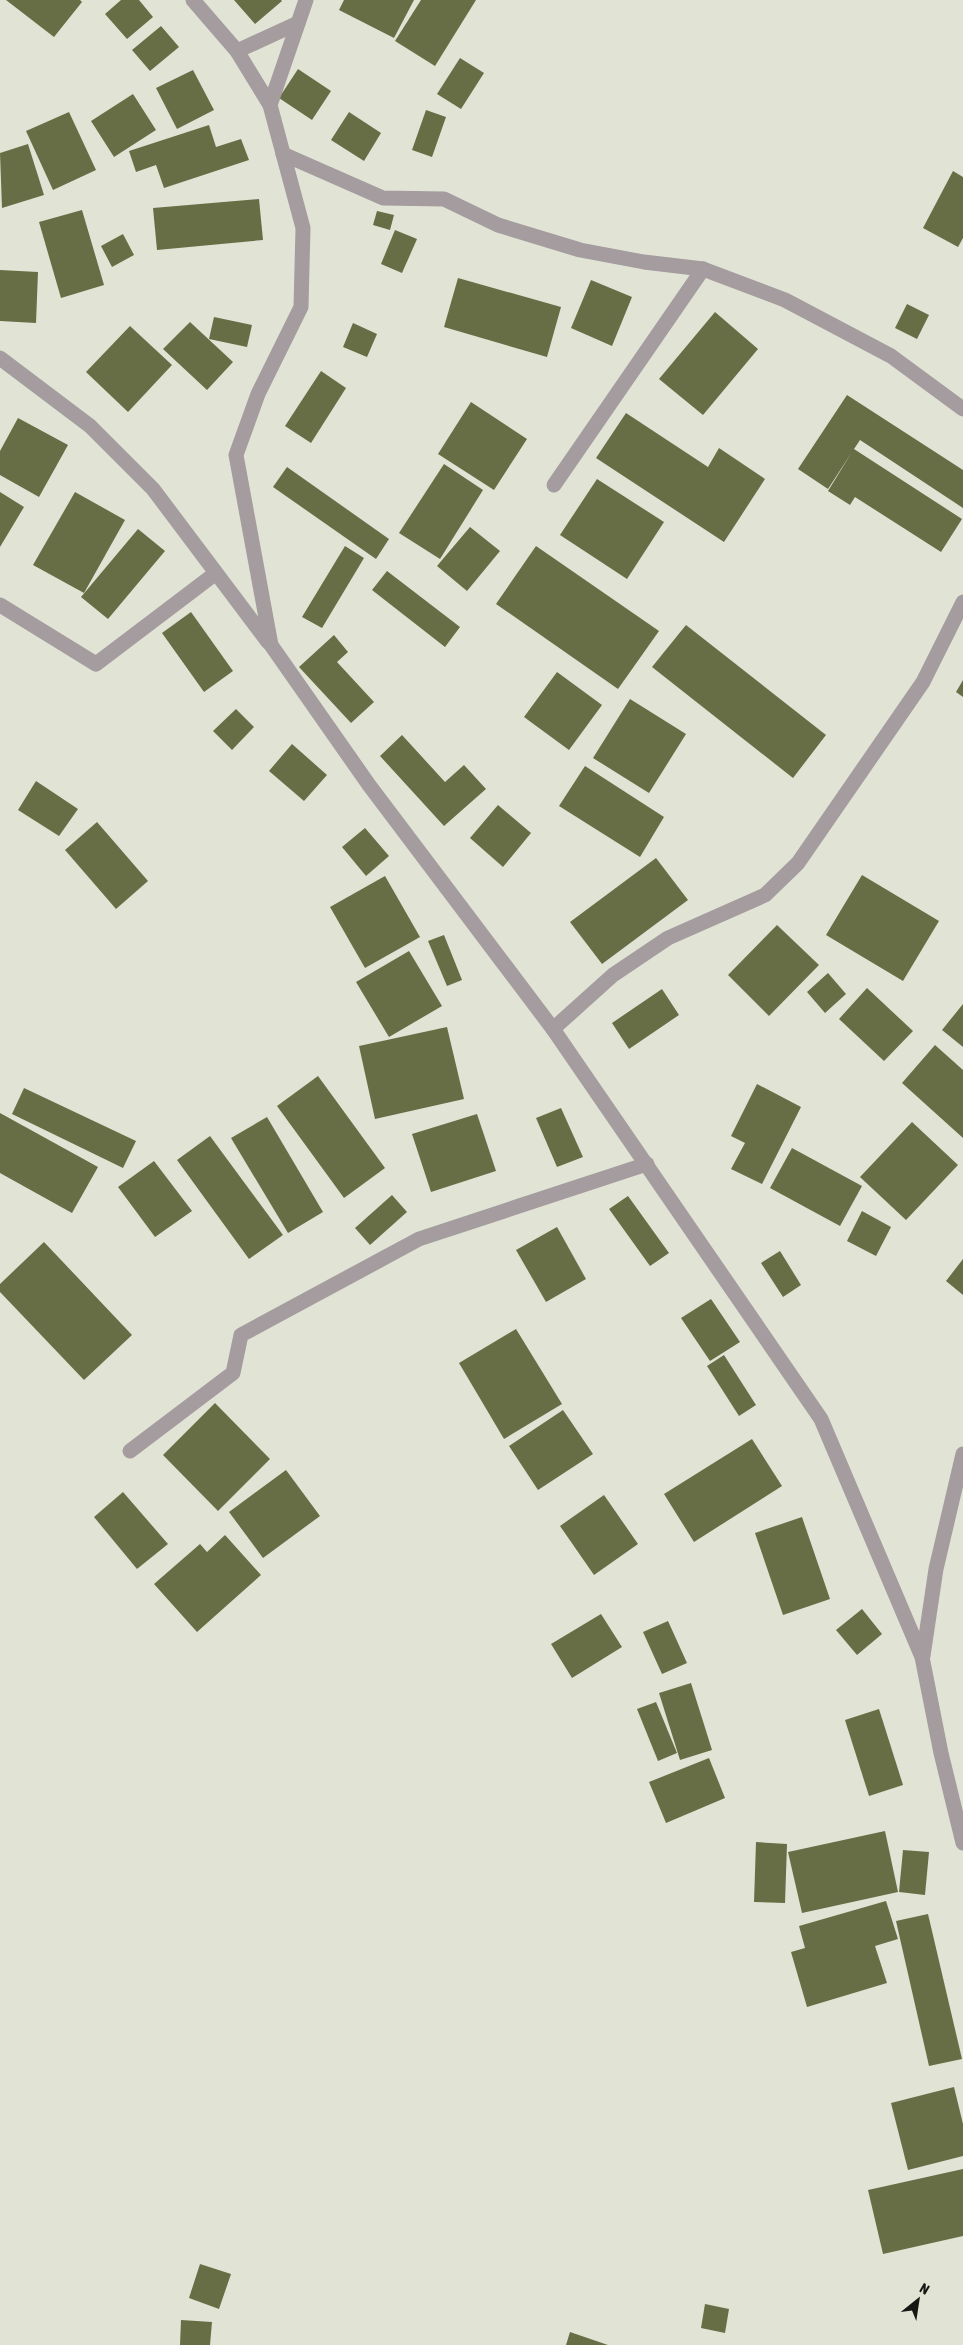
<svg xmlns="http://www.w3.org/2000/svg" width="963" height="2345" viewBox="0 0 963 2345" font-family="'Asap Condensed',sans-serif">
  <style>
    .building { fill: #676e45 }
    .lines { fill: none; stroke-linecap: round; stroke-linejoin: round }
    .minor { stroke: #a49c9f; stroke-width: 15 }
  </style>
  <rect width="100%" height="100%" fill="#e1e4d5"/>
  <g class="building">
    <polygon points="6,0 80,0 82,2 54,37"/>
    <polygon points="121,0 139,0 153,17 127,39 105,14"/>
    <polygon points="234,0 281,0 282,1 255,24"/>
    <polygon points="344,0 414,0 394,38 339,10"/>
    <polygon points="421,0 476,0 435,66 395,41"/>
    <polygon points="161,26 179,47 150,71 132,50"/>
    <polygon points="460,58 484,73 461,109 437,94"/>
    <polygon points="298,69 331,91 312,120 279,98"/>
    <polygon points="193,70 214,110 177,129 156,88"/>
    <polygon points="133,94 156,130 114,157 91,121"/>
    <polygon points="426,110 446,117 432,157 412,150"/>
    <polygon points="69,112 96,170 53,190 26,131"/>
    <polygon points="349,112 381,133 364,161 331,140"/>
    <polygon points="209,125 216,147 241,139 249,160 164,188 156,165 136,172 129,151"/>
    <polygon points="28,144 44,195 2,208 0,153"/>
    <polygon points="953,171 963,177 963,238 958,247 923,228"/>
    <polygon points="259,199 263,240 157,250 153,208"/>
    <polygon points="82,210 104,285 61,298 39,222"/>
    <polygon points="377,211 394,215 390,230 373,225"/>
    <polygon points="395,230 417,239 402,273 381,264"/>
    <polygon points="123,234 134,255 112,267 101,246"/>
    <polygon points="0,270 38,272 36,323 0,321"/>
    <polygon points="458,278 561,307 547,357 444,327"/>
    <polygon points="591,280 632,297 612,346 571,328"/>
    <polygon points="907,304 929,315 917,339 895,328"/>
    <polygon points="715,312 758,349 703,415 659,379"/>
    <polygon points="214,317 252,325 247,347 209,339"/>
    <polygon points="190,322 233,362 207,390 163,349"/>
    <polygon points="353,323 377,334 367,357 343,347"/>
    <polygon points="130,326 172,365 128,412 86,372"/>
    <polygon points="321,371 346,388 311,443 285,426"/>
    <polygon points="847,395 963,470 963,508 860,440 854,449 962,519 941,552 855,497 850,505 828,491 852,452 828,489 798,469"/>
    <polygon points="471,402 527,439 494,490 438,454"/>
    <polygon points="626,413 708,467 719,448 765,479 724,542 596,458"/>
    <polygon points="18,418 68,445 39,497 0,475 0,451"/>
    <polygon points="444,464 483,490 440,559 399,533"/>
    <polygon points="287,467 389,539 376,559 273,487"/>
    <polygon points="597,479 664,522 627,579 560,535"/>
    <polygon points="0,492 24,507 0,547"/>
    <polygon points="75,492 125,520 84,593 33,565"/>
    <polygon points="470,527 500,551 467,591 437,566"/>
    <polygon points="138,529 165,551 108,619 81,597"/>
    <polygon points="345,546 364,558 322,628 302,617"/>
    <polygon points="536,546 659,631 618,689 496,604"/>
    <polygon points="387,571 460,627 445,647 372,590"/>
    <polygon points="191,612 233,671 204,692 162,633"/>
    <polygon points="686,625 826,735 793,778 652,667"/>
    <polygon points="334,635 348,652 337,662 374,702 351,723 299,667"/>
    <polygon points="557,672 602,705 569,750 524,717"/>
    <polygon points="963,680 963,697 956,692"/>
    <polygon points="630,699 686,734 649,793 593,758"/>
    <polygon points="236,709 254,727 232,750 213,731"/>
    <polygon points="402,735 445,782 464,765 486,789 444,826 380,756"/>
    <polygon points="292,744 327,775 304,801 269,771"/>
    <polygon points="585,766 664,817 640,857 559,806"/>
    <polygon points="36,781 78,809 59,836 18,810"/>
    <polygon points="498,805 531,833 503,867 470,838"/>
    <polygon points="97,822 148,881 116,909 65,850"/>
    <polygon points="365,828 389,856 366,876 342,847"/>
    <polygon points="656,858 688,900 602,964 570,922"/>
    <polygon points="862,875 939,921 903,981 826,935"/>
    <polygon points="385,876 420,937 365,968 330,907"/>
    <polygon points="777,925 819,965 769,1016 728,975"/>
    <polygon points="444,935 462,980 447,986 428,941"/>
    <polygon points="409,951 442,1006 389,1037 356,982"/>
    <polygon points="828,973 846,994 825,1013 807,992"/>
    <polygon points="867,988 913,1031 884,1061 839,1019"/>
    <polygon points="662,989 679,1015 629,1049 612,1023"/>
    <polygon points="963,1004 963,1047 942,1030"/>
    <polygon points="447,1027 464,1099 375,1119 359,1046"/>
    <polygon points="935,1045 963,1070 963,1138 902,1083"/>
    <polygon points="318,1076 385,1168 344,1198 277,1106"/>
    <polygon points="757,1084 801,1107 762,1184 731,1169 745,1143 731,1136"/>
    <polygon points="24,1088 136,1141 123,1168 12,1114"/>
    <polygon points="561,1108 583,1157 557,1167 536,1118"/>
    <polygon points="0,1113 98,1167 72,1213 0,1173"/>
    <polygon points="477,1114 496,1171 431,1192 412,1134"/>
    <polygon points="267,1117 323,1212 288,1233 231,1138"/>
    <polygon points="912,1122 958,1165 906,1220 860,1177"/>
    <polygon points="210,1136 283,1235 249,1259 177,1160"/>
    <polygon points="792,1148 862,1186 840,1226 770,1188"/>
    <polygon points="154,1161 192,1211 155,1237 118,1187"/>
    <polygon points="392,1195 407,1212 370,1245 355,1228"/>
    <polygon points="628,1196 669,1253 650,1266 609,1209"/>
    <polygon points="862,1211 891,1227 876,1256 847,1241"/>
    <polygon points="557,1227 586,1279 546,1302 516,1250"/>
    <polygon points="44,1242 132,1335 84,1380 0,1292 0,1284"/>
    <polygon points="780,1251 801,1285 783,1297 761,1263"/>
    <polygon points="963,1259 963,1295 946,1281"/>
    <polygon points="711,1299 740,1342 710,1361 681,1318"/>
    <polygon points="516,1329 562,1404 504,1439 459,1363"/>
    <polygon points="724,1355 756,1405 739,1416 707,1366"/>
    <polygon points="215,1403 270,1459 218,1511 163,1455"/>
    <polygon points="563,1410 593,1454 538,1490 509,1446"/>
    <polygon points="752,1439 782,1486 694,1542 664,1494"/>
    <polygon points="286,1470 320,1516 263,1558 229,1512"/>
    <polygon points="123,1492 168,1544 137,1569 94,1517"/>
    <polygon points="604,1495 638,1544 594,1575 560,1526"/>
    <polygon points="802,1517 830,1599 783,1615 755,1533"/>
    <polygon points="225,1535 261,1575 197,1632 154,1584 200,1544 207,1552"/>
    <polygon points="862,1609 882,1634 857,1655 836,1630"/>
    <polygon points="601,1614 622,1647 572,1678 551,1644"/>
    <polygon points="668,1621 687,1663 662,1674 643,1632"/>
    <polygon points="691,1683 712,1750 680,1760 659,1693"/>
    <polygon points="656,1702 677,1753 658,1761 637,1709"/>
    <polygon points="879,1709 903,1785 869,1796 845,1720"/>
    <polygon points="709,1758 725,1798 666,1823 649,1782"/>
    <polygon points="885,1831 898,1892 802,1913 788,1852"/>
    <polygon points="756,1842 787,1844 785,1903 754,1902"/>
    <polygon points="903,1850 929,1852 925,1895 899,1892"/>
    <polygon points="886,1901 898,1939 875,1946 887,1983 807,2007 791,1952 805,1948 799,1926"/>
    <polygon points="928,1914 962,2059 929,2066 896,1921"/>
    <polygon points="954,2087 963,2124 963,2156 908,2170 891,2103"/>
    <polygon points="963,2169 963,2236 883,2254 868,2190"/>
    <polygon points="200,2264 231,2274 219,2309 189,2298"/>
    <polygon points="705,2304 729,2309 725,2333 701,2328"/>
    <polygon points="181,2320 212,2322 210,2345 180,2345"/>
    <polygon points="570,2332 608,2345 566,2345"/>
  </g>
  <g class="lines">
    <g class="minor">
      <polyline points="193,0 237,51 270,105 303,228 301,307 258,394 236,455 271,645 369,785 553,1029 821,1419 922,1657 941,1753 963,1843"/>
      <polyline points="237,51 298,23"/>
      <polyline points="270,105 306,0"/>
      <polyline points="283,154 383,198 444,199 498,225 580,250 644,262 703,269 785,300 891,356 963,409"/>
      <polyline points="0,358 90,426 153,489 268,642"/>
      <polyline points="554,485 703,269"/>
      <polyline points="0,605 96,664 216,573"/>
      <polyline points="553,1029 613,975 668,938 765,895 798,863 923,682 963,602"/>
      <polyline points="130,1451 233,1373 241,1335 419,1239 647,1164"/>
      <polyline points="923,1656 936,1569 963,1454"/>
    </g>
  </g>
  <g transform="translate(918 2300) rotate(30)" stroke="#e1e4d5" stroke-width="4" paint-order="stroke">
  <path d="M0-4L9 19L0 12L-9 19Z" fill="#161712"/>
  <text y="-8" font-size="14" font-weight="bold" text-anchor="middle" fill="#161712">N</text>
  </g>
</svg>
